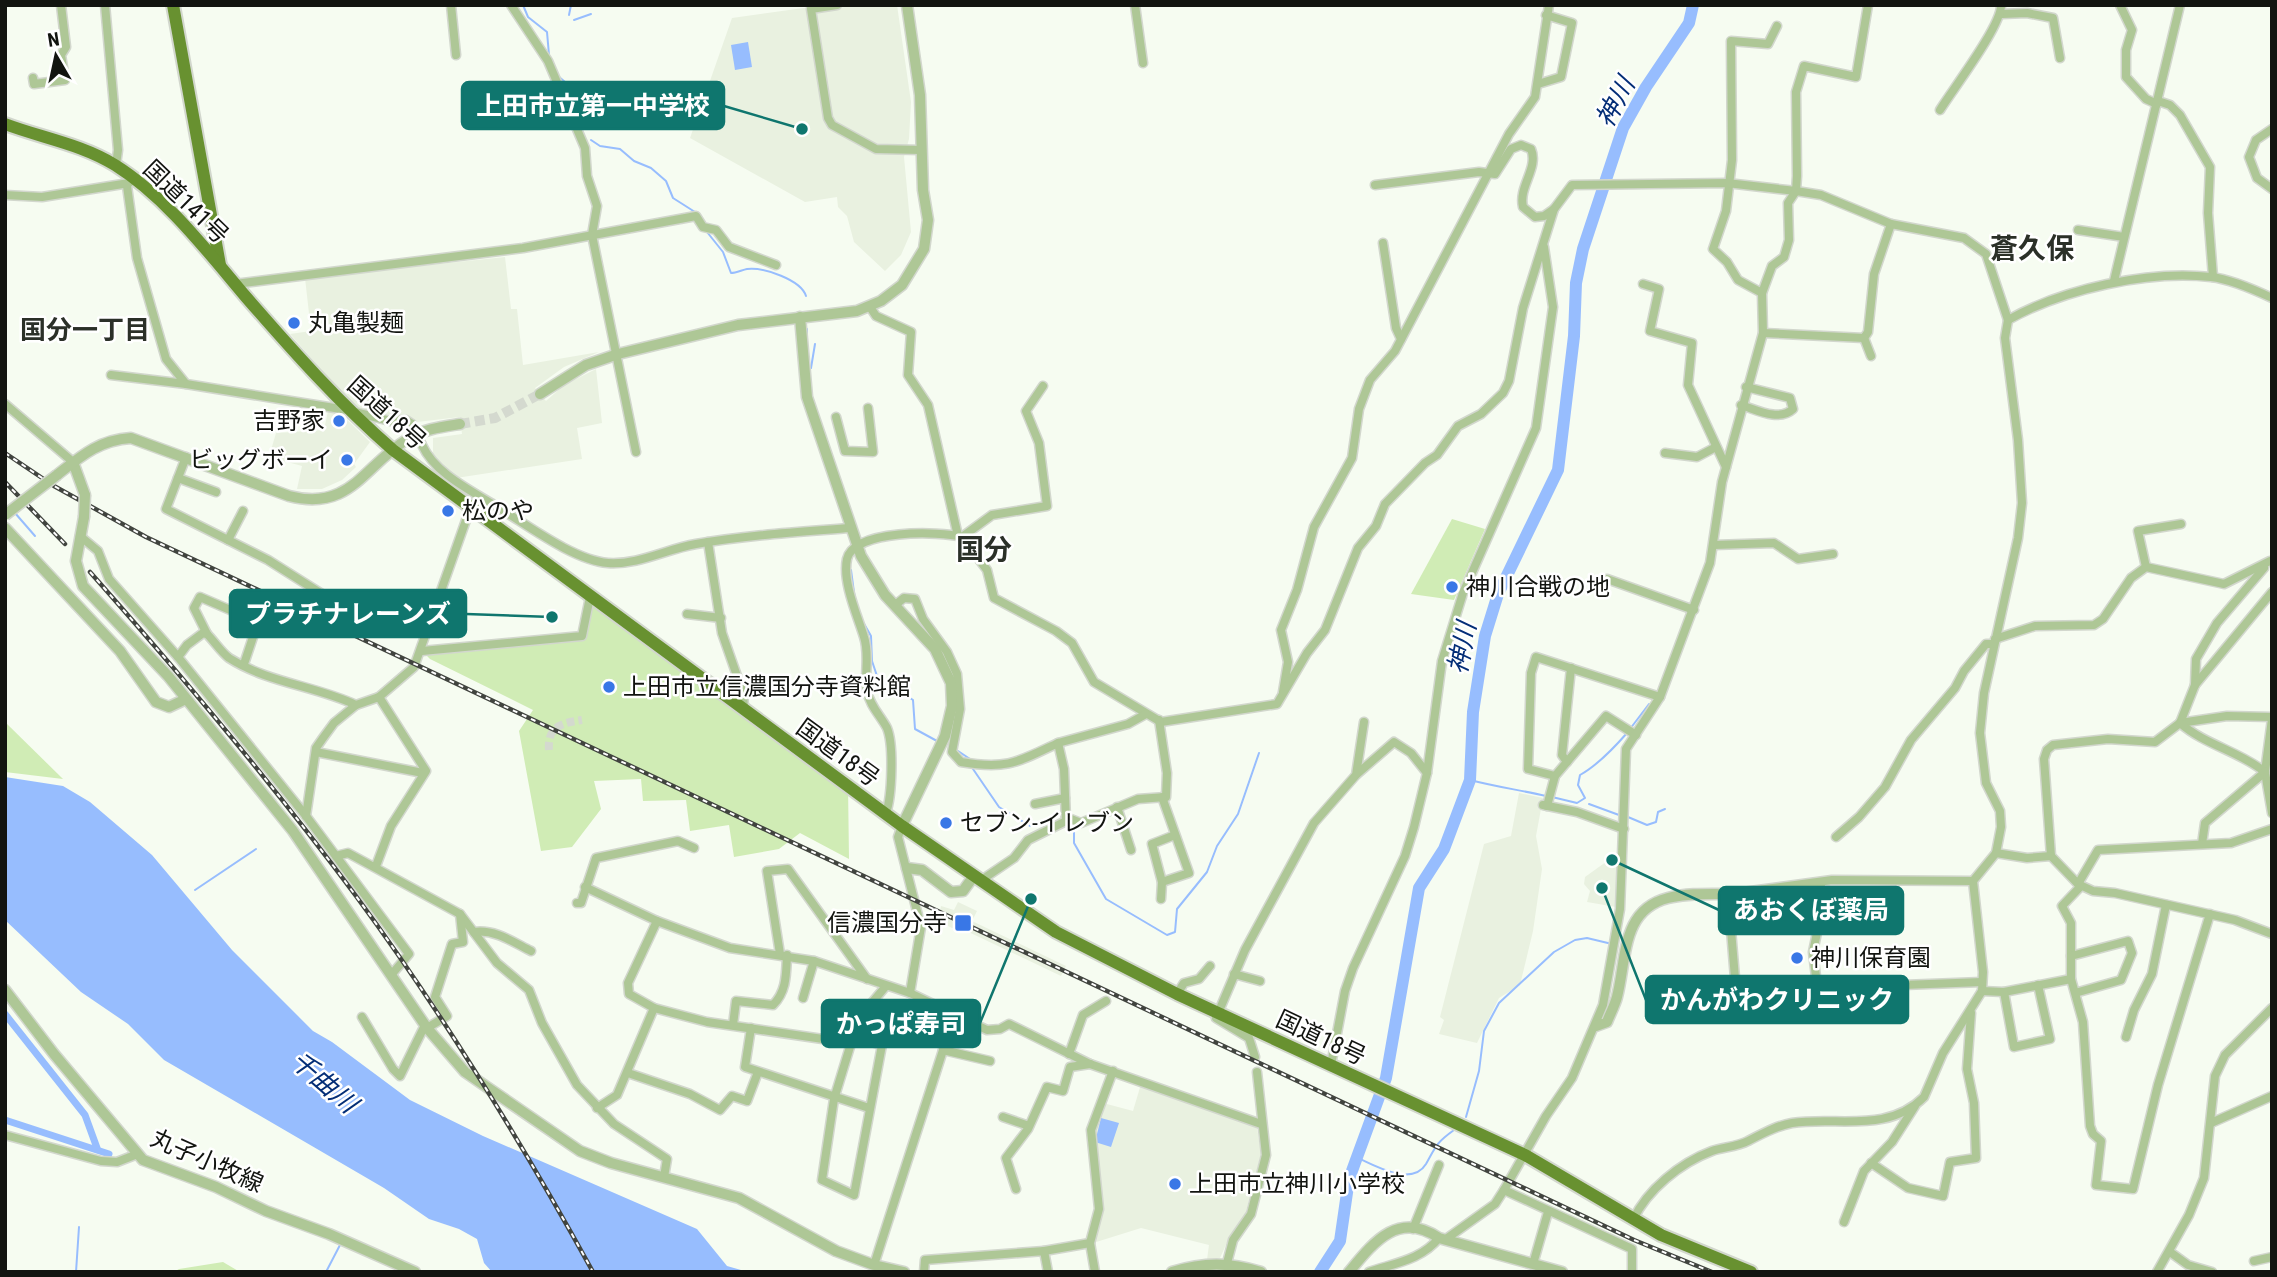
<svg xmlns="http://www.w3.org/2000/svg" width="2277" height="1277" viewBox="0 0 2277 1277" font-family="'Roboto Condensed','Noto Sans JP',sans-serif">
  <style>
    .built { fill: #e9f1e0 }
    .green { fill: #d0ecb5 }
    .water { fill: #97bdfe }
    .lines { fill: none; stroke-linecap: round; stroke-linejoin: round }
    .stream { stroke: #97bdfe; stroke-width: 2 }
    .canal { stroke: #97bdfe; stroke-width: 7 }
    .river { stroke: #97bdfe; stroke-width: 12 }
    .minor-tunnel { stroke: #d4d9cf; stroke-width: 8; stroke-dasharray: 8 4; stroke-linecap: butt }
    .tertiary-tunnel { stroke: #d4d9cf; stroke-width: 10; stroke-dasharray: 10 5; stroke-linecap: butt }
    .minor-casing { stroke: #d2d7cd; stroke-width: 11 }
    .tertiary-casing { stroke: #d2d7cd; stroke-width: 13 }
    .trunk-casing { stroke: #d2d7cd; stroke-width: 16 }
    .minor { stroke: #aec796; stroke-width: 8 }
    .tertiary { stroke: #aec796; stroke-width: 10 }
    .trunk { stroke: #689130; stroke-width: 12 }
    .rail-casing { stroke: #41443f; stroke-width: 4.5 }
    .rail { stroke: #fff; stroke-width: 2; stroke-dasharray: 5; stroke-linecap: butt }
    .minor-bridge-casing { stroke: #d2d7cd; stroke-width: 11; stroke-linecap: butt }
    .tertiary-bridge-casing { stroke: #d2d7cd; stroke-width: 13; stroke-linecap: butt }
    .minor-bridge { stroke: #aec796; stroke-width: 8 }
    .tertiary-bridge { stroke: #aec796; stroke-width: 10 }
    .poi-dot { fill: #3977e6; stroke: #fff; stroke-width: 2.5 }
    .labels { text-anchor: middle; dominant-baseline: central; stroke-width: 5; stroke-linejoin: round; paint-order: stroke }
    .street-label { font-size: 24px; fill: #121410; stroke: #fff }
    .poi-label { font-size: 24px; fill: #121410; stroke: #fff; text-anchor: start }
    .water-label { font-size: 26px; font-style: italic; fill: #042e77; stroke: #fff }
    .neighbourhood-label { font-size: 26px; font-weight: bold; fill: #2b3028; stroke: #fff }
    .quarter-label { font-size: 28px; font-weight: bold; fill: #2b3028; stroke: #fff }
    .leader { fill: none; stroke: #0f766e; stroke-width: 2.5 }
    .callout-dot { fill: #0f766e; stroke: #fff; stroke-width: 2.5 }
    .callout { fill: #0f766e; stroke: #0f766e; stroke-width: 2.5 }
    .callout-label { font-size: 26px; text-anchor: middle; font-weight: bold; fill: #fff }
  </style>
  <rect width="100%" height="100%" fill="#f6fcf1"/>
  <g class="built">
    <polygon points="825,5 897,5 911,102 909,139 904,157 911,232 901,255 885,271 854,242 847,216 838,207 837,197 805,202 690,138 732,18"/>
    <polygon points="505,257 511,309 517,309 523,365 599,352 564,367 535,388 546,401 564,385 596,369 602,423 577,428 582,459 456,478 433,458 433,438 462,434 460,417 417,422 406,415 390,419 353,406 290,334 311,331 305,278"/>
    <polygon points="328,411 340,413 370,442 354,464 356,467 342,480 322,489 297,489 302,466 269,457 276,433 324,430"/>
    <polygon points="1519,793 1543,798 1536,836 1542,869 1533,931 1520,985 1499,998 1477,1043 1439,1034 1444,1020 1440,1017 1484,844 1511,836"/>
    <polygon points="1617,854 1616,907 1587,902 1590,891 1584,884 1585,877"/>
    <polygon points="958,902 977,911 972,921 1066,966 1061,976 958,927 952,928 938,921 941,906 954,910"/>
    <polygon points="1141,1084 1257,1127 1261,1154 1244,1219 1229,1238 1220,1258 1207,1260 1209,1245 1141,1228 1093,1243 1101,1209 1093,1131 1103,1103 1133,1111"/>
  </g>
  <g class="green">
    <polygon points="1452,519 1485,529 1454,600 1411,594"/>
    <polygon points="590,597 848,785 849,859 800,833 779,849 734,857 729,825 690,831 686,800 643,801 641,779 594,781 601,809 572,847 541,851 519,731 533,710 430,659 422,651 584,633"/>
    <polygon points="5,722 63,779 5,772"/>
    <polygon points="223,1262 240,1272 174,1272 179,1269"/>
  </g>
  <g class="water">
    <polygon points="748,42 752,67 735,70 731,45"/>
    <polygon points="5,777 63,786 90,802 152,855 232,950 313,1031 332,1042 410,1100 483,1136 697,1229 727,1266 748,1272 492,1272 484,1263 477,1239 459,1229 429,1219 384,1188 164,1060 128,1024 81,992 5,920"/>
    <polygon points="1101,1118 1119,1123 1111,1147 1095,1142"/>
  </g>
  <g class="lines">
    <g class="stream">
      <polyline points="523,5 528,17 547,32 549,55"/>
      <polyline points="569,15 571,5"/>
      <polyline points="574,20 591,14"/>
      <polyline points="558,76 579,94 576,110"/>
      <polyline points="591,140 600,146 620,149 634,161 651,168 666,181 673,198 695,212"/>
      <path d="M707,232L723,252L731,273C736,273 742,270 747,269C764,267 801,280 806,296"/>
      <polyline points="807,329 807,338"/>
      <polyline points="811,368 815,344"/>
      <polyline points="15,513 35,536"/>
      <polyline points="851,570 855,600"/>
      <polyline points="863,622 871,636 872,661 877,676 913,700 915,729 937,741"/>
      <polyline points="1630,729 1649,704"/>
      <polyline points="958,751 970,759"/>
      <polyline points="973,769 999,807 1030,826 1055,822"/>
      <path d="M1470,780C1497,787 1520,790 1546,796"/>
      <path d="M1552,797L1577,803L1585,798L1578,785L1580,775C1598,765 1613,749 1627,733"/>
      <polyline points="1589,804 1619,815"/>
      <polyline points="1628,817 1647,825 1656,822 1658,812 1665,809"/>
      <polyline points="1067,823 1074,828 1074,843 1106,899 1167,935 1175,932 1177,909 1207,872 1217,846 1238,814 1259,753"/>
      <polyline points="195,890 256,849"/>
      <polyline points="1466,1117 1479,1071 1484,1031 1499,1003 1554,952 1575,940 1587,938 1612,944"/>
      <path d="M1358,1158C1375,1166 1412,1187 1426,1164C1436,1146 1436,1143 1454,1130"/>
      <polyline points="76,1272 79,1227"/>
      <polyline points="326,1272 340,1245"/>
    </g>
    <g class="canal">
      <polyline points="5,1014 85,1115 97,1148"/>
      <polyline points="5,1120 109,1154"/>
    </g>
    <polyline class="river" points="1320,1272 1340,1241 1349,1179 1386,1078 1419,888 1444,849 1470,780 1473,712 1485,636 1498,594 1558,470 1574,336 1576,283 1583,249 1623,128 1646,87 1689,23 1693,5"/>
    <path class="minor-tunnel" d="M549,750C547,726 562,723 582,720"/>
    <polyline class="tertiary-tunnel" points="460,424 495,418 540,394"/>
    <g class="minor-casing">
      <g id="minor">
        <polyline points="105,5 118,150 116,165"/>
        <polyline points="451,5 456,55"/>
        <polyline points="511,5 548,61 585,148 587,176 597,206 592,235 636,452"/>
        <polyline points="837,5 811,9 828,118 832,125 876,149 921,150"/>
        <polyline points="1135,5 1143,63"/>
        <polyline points="2120,5 2132,30 2126,50 2126,77 2146,99 2157,104"/>
        <polyline points="2002,14 2027,13 2053,18 2060,58"/>
        <polyline points="33,78 34,84 65,80 61,55 66,47 61,5"/>
        <polyline points="1538,84 1561,77 1572,23 1546,15"/>
        <polyline points="2158,101 2170,105 2180,115 2210,167 2208,213 2213,277"/>
        <path d="M1940,110C1953,89 2002,25 2001,5"/>
        <polyline points="573,117 650,102"/>
        <polyline points="2272,129 2256,140 2249,157 2257,178 2272,189"/>
        <path d="M1375,185L1479,172L1495,174L1511,149L1521,145L1531,149C1539,168 1518,187 1523,207L1535,217L1544,216L1554,209"/>
        <polyline points="127,186 137,258 166,359 186,384 347,410 390,421 406,420 412,424"/>
        <polyline points="5,195 42,197 129,183"/>
        <polyline points="2078,230 2124,237"/>
        <polyline points="1383,243 1396,328 1401,339"/>
        <polyline points="2114,281 2180,5"/>
        <polyline points="235,284 523,248 696,216 703,227 716,230 729,247 776,265"/>
        <polyline points="1643,284 1659,289 1650,331 1692,343 1688,385 1726,467"/>
        <polyline points="1762,293 1738,280 1727,262 1713,249 1726,211 1732,160 1731,41 1768,44 1777,26"/>
        <polyline points="870,307 876,316 911,332 908,375 928,405 958,536"/>
        <path d="M2008,320C2063,289 2148,270 2211,277C2229,279 2255,290 2272,298"/>
        <polyline points="1763,333 1864,338 1868,332 1874,274 1891,224"/>
        <polyline points="1864,338 1871,356"/>
        <polyline points="111,375 186,384"/>
        <polyline points="5,404 73,462"/>
        <path d="M1741,405C1757,410 1779,422 1793,409L1790,398L1746,387"/>
        <polyline points="836,417 845,451 873,452 868,408"/>
        <path d="M422,445C435,473 468,489 494,505C525,523 572,560 608,563C639,565 666,549 696,544C747,535 799,532 850,528"/>
        <polyline points="1665,453 1697,457 1716,447"/>
        <polyline points="186,457 166,509 268,560 333,601 362,603 430,626"/>
        <polyline points="178,478 216,492"/>
        <polyline points="80,536 98,551 109,579 178,657 306,816 409,954 392,974"/>
        <polyline points="962,537 992,515 1047,506 1039,443 1026,411 1043,386"/>
        <polyline points="228,540 243,511"/>
        <polyline points="708,542 722,633 743,693 744,709"/>
        <polyline points="1714,545 1774,543 1798,559 1833,554"/>
        <polyline points="2146,567 2138,531 2181,524"/>
        <polyline points="1607,579 1694,610"/>
        <path d="M895,605L904,598L915,599L923,619L947,652L957,674L960,709L952,752L961,762C1007,770 1018,762 1058,743"/>
        <polyline points="687,614 721,618"/>
        <polyline points="207,634 194,608 200,597 258,622 244,664"/>
        <polyline points="1995,639 2035,626 2094,625 2103,619 2131,578 2146,567 2224,584 2270,561"/>
        <polyline points="422,651 582,636 590,597"/>
        <path d="M178,657L187,645L203,633L207,634C214,641 221,652 229,658C268,683 316,686 356,705"/>
        <polyline points="2195,685 2196,659 2217,623 2264,568"/>
        <polyline points="1283,692 1288,662 1281,630 1297,590 1314,527 1352,458 1359,409 1370,380 1395,351 1509,134 1535,97 1549,5"/>
        <polyline points="2272,717 2227,716 2180,723 2155,742 2108,739 2053,745 2047,750 2044,759 2051,856 2078,884 2093,891 2115,893 2235,920 2272,934"/>
        <polyline points="2272,719 2265,772 2272,813"/>
        <polyline points="2180,723 2195,685 2272,592"/>
        <path d="M2180,723C2205,745 2239,751 2265,772"/>
        <polyline points="316,752 423,773"/>
        <polyline points="1567,762 1562,755 1571,668"/>
        <polyline points="1357,774 1394,742 1411,753 1427,773"/>
        <polyline points="1555,776 1528,769 1531,673 1536,657 1660,697"/>
        <polyline points="1035,804 1065,798"/>
        <polyline points="1543,805 1577,812 1624,829"/>
        <polyline points="1547,806 1555,776 1606,716 1636,735"/>
        <polyline points="1117,807 1131,850"/>
        <path d="M886,813C892,796 894,745 887,728C880,715 870,706 867,691C864,673 870,655 864,637C858,617 842,582 847,559C854,529 940,531 962,537L987,570L994,598L1056,631L1072,643L1094,682L1161,722L1277,704L1307,653L1325,630L1358,548L1376,526L1385,504L1425,463L1437,455L1458,426L1481,414L1503,393L1509,381L1523,308L1554,209L1572,185L1727,183L1796,191L1821,195L1891,224L1964,238L1986,254L2008,320L2005,338L2018,440L2022,503L2018,538L1984,693L1980,733L1986,783L2000,811L2001,827L1996,853L1973,881L1983,972L1982,991L1943,1053L1924,1097C1887,1134 1837,1116 1792,1123C1775,1126 1762,1134 1748,1141C1737,1147 1723,1147 1712,1151C1680,1163 1647,1190 1633,1220"/>
        <polyline points="306,816 316,748 323,738 334,723 356,705 379,697 414,667 470,509"/>
        <polyline points="1066,817 1081,823 1138,799 1166,797 1167,773 1159,720"/>
        <polyline points="902,826 898,837 921,927 910,993"/>
        <polyline points="1836,837 1859,817 1885,787 1911,740 1955,688 1964,671 1986,644 1993,644"/>
        <polyline points="2202,844 2205,823 2265,772"/>
        <polyline points="1996,853 2027,858 2051,856"/>
        <polyline points="336,856 348,853 460,914 497,963 529,990 542,1023 577,1085 614,1124 667,1159 664,1177"/>
        <polyline points="376,866 391,826 426,771 379,697"/>
        <polyline points="980,881 1014,858 1028,840 1066,821 1064,769 1058,743 1128,724 1146,714"/>
        <polyline points="1162,882 1189,873 1162,797"/>
        <polyline points="1821,882 1820,918 1813,952 1817,985 1812,993 1823,997 1903,985 1982,982"/>
        <polyline points="2078,884 2098,850 2231,843 2272,829"/>
        <polyline points="585,887 657,921 730,948 814,961 910,993 987,1030 1000,1029 1009,1024 1090,1064 1261,1124"/>
        <polyline points="1161,899 1162,882 1152,844 1175,835"/>
        <polyline points="577,903 581,903 596,858 678,841 694,848"/>
        <path d="M474,932C495,929 513,942 531,951"/>
        <polyline points="780,954 767,871 788,869 867,979"/>
        <polyline points="2071,956 2071,923 2062,906 2081,886"/>
        <polyline points="1234,974 1260,981"/>
        <polyline points="1982,991 2004,992 2071,979"/>
        <polyline points="2004,992 2014,1047 2050,1039 2038,985"/>
        <polyline points="1812,993 1745,994 1736,990 1728,894 1832,880 1973,881"/>
        <polyline points="2075,993 2121,980 2132,953 2128,941 2071,956 2071,979 2083,1022 2090,1126 2093,1134 2101,1141 2096,1185 2133,1189 2158,1085 2210,914"/>
        <polyline points="1177,994 1184,983 1199,979 1210,966"/>
        <polyline points="803,998 814,961"/>
        <polyline points="654,1008 707,1022 850,1043"/>
        <polyline points="362,1017 393,1069 400,1076 425,1025"/>
        <path d="M733,1025L736,1001L773,1005C787,991 786,974 787,955"/>
        <polyline points="427,1028 447,1016 435,997 452,944 463,942 460,914"/>
        <polyline points="751,1028 745,1067 869,1108"/>
        <polygon points="853,1037 882,1045 854,1195 822,1180 834,1099"/>
        <polyline points="853,1037 859,1018 886,986"/>
        <polyline points="2126,1037 2134,1010 2152,974 2166,905"/>
        <polyline points="943,1050 990,1061"/>
        <polyline points="1069,1054 1083,1015 1106,1001"/>
        <polyline points="1255,1057 1249,1038 1216,1018 1245,950 1314,823 1356,775 1364,722"/>
        <polyline points="1331,1065 1345,991 1353,968 1405,856 1414,827 1427,773 1442,661 1463,593 1536,428 1553,307 1544,247"/>
        <polyline points="628,1073 690,1094 720,1110 732,1096 747,1101 758,1072"/>
        <polyline points="597,1108 617,1095 654,1008 629,994 628,983 657,921"/>
        <polyline points="1003,1117 1029,1126"/>
        <polyline points="2211,1123 2272,1096"/>
        <polyline points="5,1135 101,1161 117,1162 135,1155"/>
        <polyline points="1871,1163 1908,1188 1943,1196 1950,1162 1976,1158 1974,1103 1967,1069 1971,1013"/>
        <polyline points="1016,1189 1006,1158 1028,1129 1047,1087 1063,1091 1070,1067 1090,1064"/>
        <polyline points="1504,1190 1632,1249 1632,1272"/>
        <polyline points="1844,1222 1864,1171 1892,1142 1915,1106"/>
        <polyline points="1413,1229 1439,1165"/>
        <polyline points="1446,1239 1495,1204 1504,1190 1546,1116 1572,1078 1603,1005 1620,909 1626,749 1660,697 1710,563 1722,482 1763,333 1762,293 1772,266 1784,257 1789,240 1788,203 1796,191 1797,176 1796,92 1804,66 1856,77 1868,5"/>
        <polyline points="1090,1243 1099,1209 1091,1130 1113,1071"/>
        <polyline points="1044,1251 1090,1243 1095,1272"/>
        <polyline points="2170,1252 2188,1265 2212,1272"/>
        <polyline points="2254,1261 2272,1257"/>
        <polyline points="1227,1263 1233,1240 1251,1214 1266,1155 1257,1072"/>
        <polyline points="1533,1264 1548,1212"/>
        <polyline points="874,1265 954,1016"/>
        <polyline points="924,1272 925,1260 1044,1251 1048,1272"/>
        <path d="M1369,1272C1395,1263 1421,1260 1439,1238"/>
        <polyline points="2157,1272 2189,1215 2204,1178 2215,1076 2225,1055 2272,1008"/>
      </g>
    </g>
    <g class="tertiary-casing">
      <g id="tertiary">
        <polyline points="800,317 807,397 861,556 885,595 935,649 951,683 952,706 945,736 902,826"/>
        <polyline points="540,394 586,365 618,354 738,325 857,311 881,301 902,285 924,249 928,220 923,190 920,95 907,5"/>
        <polyline points="73,462 85,495"/>
        <path d="M57,475C81,456 99,440 131,438L289,496C351,512 364,465 408,439C424,429 441,427 460,424"/>
        <polyline points="84,517 76,561 83,586 168,676 293,831 427,1028 465,1072 580,1151 611,1163 739,1198 836,1251 874,1265 904,1272"/>
        <polyline points="5,528 120,651 156,702 169,707 186,699"/>
        <polyline points="907,868 922,870 951,892 963,891 973,877"/>
        <polyline points="5,990 54,1054 143,1160 216,1187 266,1211 329,1234 415,1272"/>
        <path d="M1596,1026L1607,1022C1610,1014 1615,1005 1617,997C1627,958 1621,910 1668,898C1687,893 1709,894 1728,894"/>
        <path d="M1172,1272C1204,1262 1229,1262 1261,1272"/>
        <path d="M1349,1272C1373,1243 1398,1210 1439,1238L1562,1272"/>
      </g>
    </g>
    <g class="trunk-casing">
      <g id="trunk">
        <polyline points="173,5 220,265"/>
        <path d="M5,124C42,138 81,144 115,165C166,197 207,251 246,297C292,350 339,403 393,450L902,826L1056,932L1177,994L1525,1155L1661,1235L1751,1272"/>
      </g>
    </g>
    <use href="#minor" class="minor"/>
    <use href="#tertiary" class="tertiary"/>
    <use href="#trunk" class="trunk"/>
    <g class="rail-casing">
      <g id="rail">
        <polyline points="5,453 54,486 146,537 1634,1240 1712,1272"/>
        <polyline points="5,482 65,544"/>
        <path d="M90,572C183,677 272,783 356,896C443,1014 522,1143 593,1272"/>
      </g>
    </g>
    <use href="#rail" class="rail"/>
    <g class="minor-bridge-casing">
      <polyline id="minor-bridge" points="412,424 422,445"/>
    </g>
    <g class="tertiary-bridge-casing">
      <g id="tertiary-bridge">
        <polyline points="5,515 57,475"/>
        <polyline points="84,517 85,495"/>
      </g>
    </g>
    <use href="#minor-bridge" class="minor-bridge"/>
    <use href="#tertiary-bridge" class="tertiary-bridge"/>
  </g>
  <g class="poi-dot">
    <circle cx="294" cy="323" r="7"/>
    <circle cx="339" cy="421" r="7"/>
    <circle cx="347" cy="460" r="7"/>
    <circle cx="448" cy="511" r="7"/>
    <circle cx="1452" cy="587" r="7"/>
    <circle cx="609" cy="687" r="7"/>
    <circle cx="946" cy="823" r="7"/>
    <rect x="954" y="914" width="18" height="18" rx="3.5"/>
    <circle cx="1797" cy="958" r="7"/>
    <circle cx="1175" cy="1184" r="7"/>
  </g>
  <g class="labels">
    <g class="street-label">
      <text transform="translate(186 202) rotate(44)">国道141号</text>
      <text transform="translate(387 413) rotate(42)">国道18号</text>
      <text transform="translate(838 753) rotate(36)">国道18号</text>
      <text transform="translate(1321 1038) rotate(25)">国道18号</text>
      <text transform="translate(207 1161) rotate(24)">丸子小牧線</text>
    </g>
    <g class="poi-label">
      <text x="308" y="323">丸亀製麺</text>
      <text x="325" y="421" text-anchor="end">吉野家</text>
      <text x="333" y="460" text-anchor="end">ビッグボーイ</text>
      <text x="462" y="511">松のや</text>
      <text x="1466" y="587">神川合戦の地</text>
      <text x="623" y="687">上田市立信濃国分寺資料館</text>
      <text x="960" y="823">セブン-イレブン</text>
      <text x="947" y="923" text-anchor="end">信濃国分寺</text>
      <text x="1811" y="958">神川保育園</text>
      <text x="1189" y="1184">上田市立神川小学校</text>
    </g>
    <g class="water-label">
      <text transform="translate(1615 102) rotate(-62)">神川</text>
      <text transform="translate(1462 648) rotate(-79)">神川</text>
      <text transform="translate(324 1082) rotate(41)">千曲川</text>
    </g>
    <g class="neighbourhood-label">
      <text x="85" y="330">国分一丁目</text>
    </g>
    <g class="quarter-label">
      <text x="2032" y="248">蒼久保</text>
      <text x="984" y="549">国分</text>
    </g>
  </g>
  <path class="leader" d="M802 129L724 106M552 617L466 614M1612 860L1719 910M1602 888L1646 1000M1031 899L980 1023"/>
  <g class="callout-dot">
    <circle cx="802" cy="129" r="7"/>
    <circle cx="552" cy="617" r="7"/>
    <circle cx="1612" cy="860" r="7"/>
    <circle cx="1602" cy="888" r="7"/>
    <circle cx="1031" cy="899" r="7"/>
  </g>
  <g class="callout">
    <rect x="462" y="82" width="262" height="47" rx="7"/>
    <rect x="230" y="590" width="236" height="47" rx="7"/>
    <rect x="1719" y="887" width="184" height="47" rx="7"/>
    <rect x="1646" y="976" width="262" height="47" rx="7"/>
    <rect x="822" y="1000" width="158" height="47" rx="7"/>
  </g>
  <g class="callout-label">
    <text x="593" y="115">上田市立第一中学校</text>
    <text x="348" y="623">プラチナレーンズ</text>
    <text x="1811" y="919">あおくぼ薬局</text>
    <text x="1777" y="1009">かんがわクリニック</text>
    <text x="901" y="1033">かっぱ寿司</text>
  </g>
  <rect width="2277" height="1277" fill="none" stroke="#121410" stroke-width="14"/>
  <g transform="translate(56 56) rotate(351)" stroke="#ffffff" stroke-width="5" paint-order="stroke">
  <path d="M0-5L12 26L0 18L-12 26Z" fill="#121410"/>
  <text y="-10" font-size="19" font-weight="bold" text-anchor="middle" fill="#121410">N</text>
  </g>
</svg>
